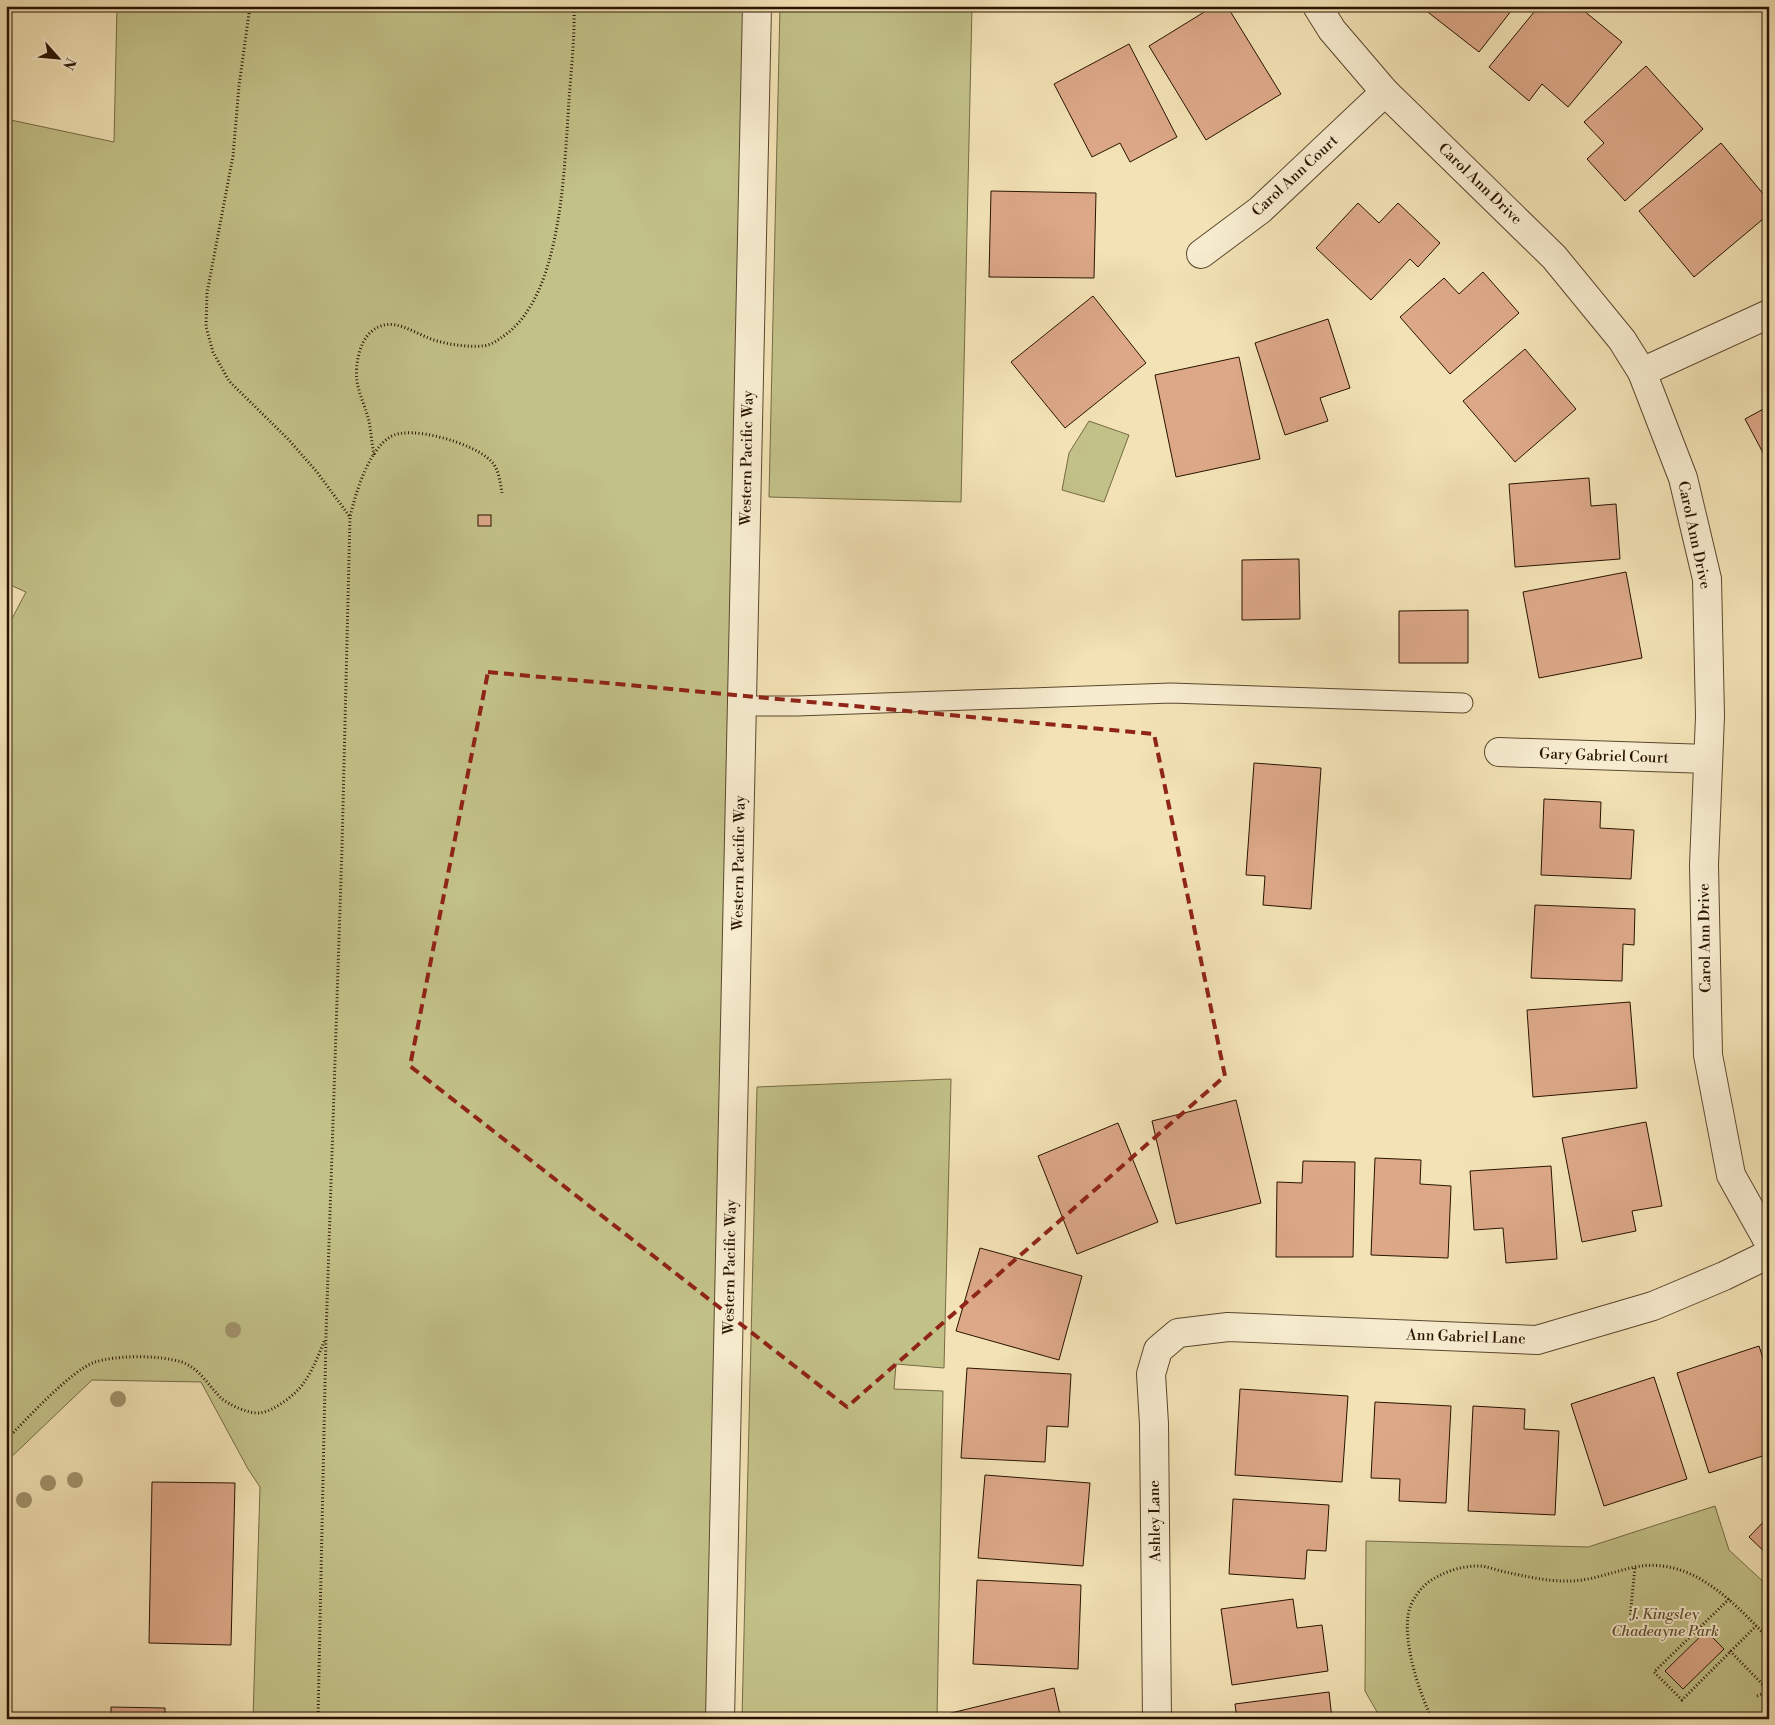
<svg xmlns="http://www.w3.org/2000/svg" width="1775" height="1725" viewBox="0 0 1775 1725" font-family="'Libre Bodoni',serif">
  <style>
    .green { fill: #c2c188; stroke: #766a44 }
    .building { fill: #dca888; stroke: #291301 }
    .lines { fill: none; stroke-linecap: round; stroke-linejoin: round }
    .service-casing { stroke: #5b472e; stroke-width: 21 }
    .minor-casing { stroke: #5b472e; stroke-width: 30 }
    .tertiary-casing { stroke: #5b472e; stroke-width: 30 }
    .path { stroke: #291301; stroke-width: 3; stroke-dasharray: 1 2.5; stroke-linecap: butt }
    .service { stroke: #f7eccf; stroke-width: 19 }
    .minor { stroke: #f7eccf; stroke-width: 28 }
    .tertiary { stroke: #f7eccf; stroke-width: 28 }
    .tree { fill: #a1926c }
    .marked { fill: none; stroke: #8f2418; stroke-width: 4; stroke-dasharray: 10 6; stroke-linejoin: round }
    .labels { text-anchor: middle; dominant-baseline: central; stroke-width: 4; stroke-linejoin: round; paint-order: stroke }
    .street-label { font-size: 15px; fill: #291301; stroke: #f7eccf }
    .park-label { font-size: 15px; font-style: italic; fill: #5f5030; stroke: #f7eccf }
  </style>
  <rect width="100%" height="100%" fill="#f2e2b5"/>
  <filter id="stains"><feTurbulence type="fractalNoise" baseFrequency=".004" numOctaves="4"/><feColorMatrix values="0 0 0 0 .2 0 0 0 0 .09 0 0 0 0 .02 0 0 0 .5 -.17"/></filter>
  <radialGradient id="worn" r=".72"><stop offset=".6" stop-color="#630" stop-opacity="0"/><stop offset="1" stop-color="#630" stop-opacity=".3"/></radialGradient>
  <g class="green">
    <polygon points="117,6 745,6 710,1719 253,1719 260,1487 248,1469 201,1382 92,1380 6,1462 6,630 26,592 6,583 6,119 114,142"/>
    <polygon points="780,6 972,6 961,502 769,497"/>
    <polygon points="1089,421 1129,435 1104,502 1062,490 1069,453"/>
    <polygon points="951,1079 944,1368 896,1364 894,1389 943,1391 937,1719 742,1719 757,1087"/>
    <polygon points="1715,1506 1729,1550 1769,1587 1769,1719 1381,1719 1365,1691 1366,1541 1588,1547"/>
  </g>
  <g class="building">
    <polygon points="1214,6 1227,6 1281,94 1206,140 1149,46"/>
    <polygon points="1420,6 1515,6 1479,52"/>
    <polygon points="1539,6 1578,6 1622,42 1568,107 1542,84 1529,101 1489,67"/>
    <polygon points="1129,44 1177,137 1130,162 1120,143 1092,157 1054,84"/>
    <polygon points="1646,66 1703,129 1625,201 1587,159 1604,143 1584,122"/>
    <polygon points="1721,143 1769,201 1769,214 1694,277 1639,211"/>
    <polygon points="991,191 1096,193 1094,278 989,277"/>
    <polygon points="1358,203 1379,223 1398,203 1440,243 1418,267 1410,259 1371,300 1316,248"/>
    <polygon points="1483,272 1519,313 1450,374 1400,317 1444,278 1459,294"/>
    <polygon points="1093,296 1146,363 1065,428 1011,362"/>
    <polygon points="1328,319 1350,388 1320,398 1328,421 1285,435 1255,343"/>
    <polygon points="1525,349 1576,409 1515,462 1463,401"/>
    <polygon points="1239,357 1260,459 1176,477 1155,375"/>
    <polygon points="1769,406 1769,464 1745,419"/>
    <polygon points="1589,478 1591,506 1616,504 1620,559 1515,567 1509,484"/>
    <rect x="478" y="515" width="13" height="11"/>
    <polygon points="1299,559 1300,619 1242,620 1242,560"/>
    <polygon points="1626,572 1642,658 1539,678 1523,592"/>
    <polygon points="1468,610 1468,663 1399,663 1399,611"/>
    <polygon points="1254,763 1321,768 1311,909 1263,905 1265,876 1246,875"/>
    <polygon points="1544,799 1601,802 1600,828 1634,830 1631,879 1541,875"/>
    <polygon points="1535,905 1635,909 1634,945 1623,944 1622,981 1531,978"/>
    <polygon points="1630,1002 1637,1088 1533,1097 1527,1010"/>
    <polygon points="1236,1100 1261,1203 1176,1224 1152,1121"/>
    <polygon points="1646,1122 1662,1206 1632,1211 1636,1231 1582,1242 1562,1138"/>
    <polygon points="1118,1123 1158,1222 1077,1254 1038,1156"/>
    <polygon points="1375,1158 1421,1160 1420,1184 1451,1186 1448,1258 1371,1255"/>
    <polygon points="1303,1161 1355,1162 1353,1257 1276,1257 1277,1182 1302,1183"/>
    <polygon points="1551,1166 1557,1259 1506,1263 1503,1228 1474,1230 1470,1171"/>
    <polygon points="980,1248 1082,1276 1059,1360 956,1331"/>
    <polygon points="1759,1346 1769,1376 1769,1454 1709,1473 1677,1373"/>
    <polygon points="967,1368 1071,1374 1068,1427 1047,1426 1045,1462 961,1458"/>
    <polygon points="1654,1377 1687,1479 1604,1506 1571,1404"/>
    <polygon points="1240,1389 1348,1396 1342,1482 1235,1475"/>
    <polygon points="1375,1402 1451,1406 1446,1503 1399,1501 1400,1479 1371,1478"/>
    <polygon points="1473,1406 1525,1409 1524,1429 1559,1431 1555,1515 1468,1511"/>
    <polygon points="985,1475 1090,1483 1083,1566 978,1558"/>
    <polygon points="152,1482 235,1483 231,1645 149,1643"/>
    <polygon points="1233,1499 1329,1505 1326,1551 1307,1550 1305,1579 1229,1574"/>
    <polygon points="1769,1516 1769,1556 1749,1537"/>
    <polygon points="977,1580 1081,1585 1078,1669 973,1664"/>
    <polygon points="1293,1599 1297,1628 1322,1625 1328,1671 1232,1685 1221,1609"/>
    <polygon points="1706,1631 1724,1649 1683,1689 1665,1671"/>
    <polygon points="1054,1688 1061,1719 953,1719 951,1713"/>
    <polygon points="1329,1692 1332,1719 1237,1719 1235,1704"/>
    <polygon points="111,1707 165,1708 165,1719 111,1719"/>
  </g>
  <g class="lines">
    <g class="service-casing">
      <polyline id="service" points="742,706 797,706 1171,693 1463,703"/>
    </g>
    <g class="minor-casing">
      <g id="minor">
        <polyline points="1317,6 1332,30 1385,92 1554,257 1622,340 1642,372 1683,478 1707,579 1710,716 1704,865 1708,1055 1731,1175 1769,1243"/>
        <polyline points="1201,254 1260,210 1385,92"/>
        <polyline points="1642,372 1769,314"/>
        <polyline points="1499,752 1708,759"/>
        <polyline points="1157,1719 1154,1424 1151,1374 1158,1350 1178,1333 1228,1327 1537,1340 1653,1306 1724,1276 1769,1254"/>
      </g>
    </g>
    <g class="tertiary-casing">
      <polyline id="tertiary" points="720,1719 757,6"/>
    </g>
    <g class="path">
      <polyline points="250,6 239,86 233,156 207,293 206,327 213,352 229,381 288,439 317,472 350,517"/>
      <path d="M374,455C372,444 371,432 369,421C366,408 359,395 357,381C355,366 359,342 371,332C392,313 415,335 437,341C452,345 467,347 482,346C489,346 497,341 502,337C563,298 564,166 569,101C571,70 575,37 574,6"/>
      <path d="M6,1440C26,1420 70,1371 95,1362C118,1355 159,1355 182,1362C200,1369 208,1385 221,1398C229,1405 249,1414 260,1413C274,1411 295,1395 303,1384C313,1370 319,1354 325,1339"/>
      <polyline points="1729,1599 1654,1672 1682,1700 1756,1626"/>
      <polyline points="1630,1618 1635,1567"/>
      <polyline points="1730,1651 1769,1691"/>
      <polyline points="1757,1696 1769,1691"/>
      <path d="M318,1719L326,1336L342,847L350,517C356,492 368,451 390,437C411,424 475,444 491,461C499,469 500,482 502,493"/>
      <path d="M1432,1719C1419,1692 1404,1646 1408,1616C1410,1600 1422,1585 1435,1578C1449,1570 1463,1566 1479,1566C1487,1566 1496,1570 1505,1572C1524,1576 1545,1581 1565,1581C1589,1582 1611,1572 1635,1567C1692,1556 1733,1602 1769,1639"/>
    </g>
    <use href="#service" class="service"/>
    <use href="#minor" class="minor"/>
    <use href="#tertiary" class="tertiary"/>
  </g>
  <g class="tree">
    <circle cx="233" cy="1330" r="8"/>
    <circle cx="118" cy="1399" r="8"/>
    <circle cx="75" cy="1480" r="8"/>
    <circle cx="48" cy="1483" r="8"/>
    <circle cx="24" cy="1500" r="8"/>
  </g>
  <path class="marked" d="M488,672L1154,734L1225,1076L847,1407L410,1066Z"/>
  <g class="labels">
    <g class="street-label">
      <text transform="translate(1295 176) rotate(-43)">Carol Ann Court</text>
      <text transform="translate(1480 184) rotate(44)">Carol Ann Drive</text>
      <text transform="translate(747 458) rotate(-89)">Western Pacific Way</text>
      <text transform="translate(1694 535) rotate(78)">Carol Ann Drive</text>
      <text transform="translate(1604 756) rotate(2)">Gary Gabriel Court</text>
      <text transform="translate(739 863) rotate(-89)">Western Pacific Way</text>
      <text transform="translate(1705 938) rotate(-91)">Carol Ann Drive</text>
      <text transform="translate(730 1267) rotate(-89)">Western Pacific Way</text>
      <text transform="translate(1466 1337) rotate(2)">Ann Gabriel Lane</text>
      <text transform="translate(1155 1521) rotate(-91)">Ashley Lane</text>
    </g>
    <g class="park-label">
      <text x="1665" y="1614">J. Kingsley<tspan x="1665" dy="17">Chadeayne Park</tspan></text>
    </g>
  </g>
  <rect width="1775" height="1725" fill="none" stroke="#f2e2b5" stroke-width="25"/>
  <rect x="8" y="8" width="1760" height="1710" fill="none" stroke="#291301" stroke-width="2.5"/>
  <rect x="12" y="12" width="1750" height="1700" fill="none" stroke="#291301"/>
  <g transform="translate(58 58) rotate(117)" stroke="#f7eccf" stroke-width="4" paint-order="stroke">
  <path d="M0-4L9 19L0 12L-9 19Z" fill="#291301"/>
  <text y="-8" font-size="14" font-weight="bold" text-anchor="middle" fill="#291301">N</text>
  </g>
  <rect width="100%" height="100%" filter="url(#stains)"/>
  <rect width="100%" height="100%" fill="url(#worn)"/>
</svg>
